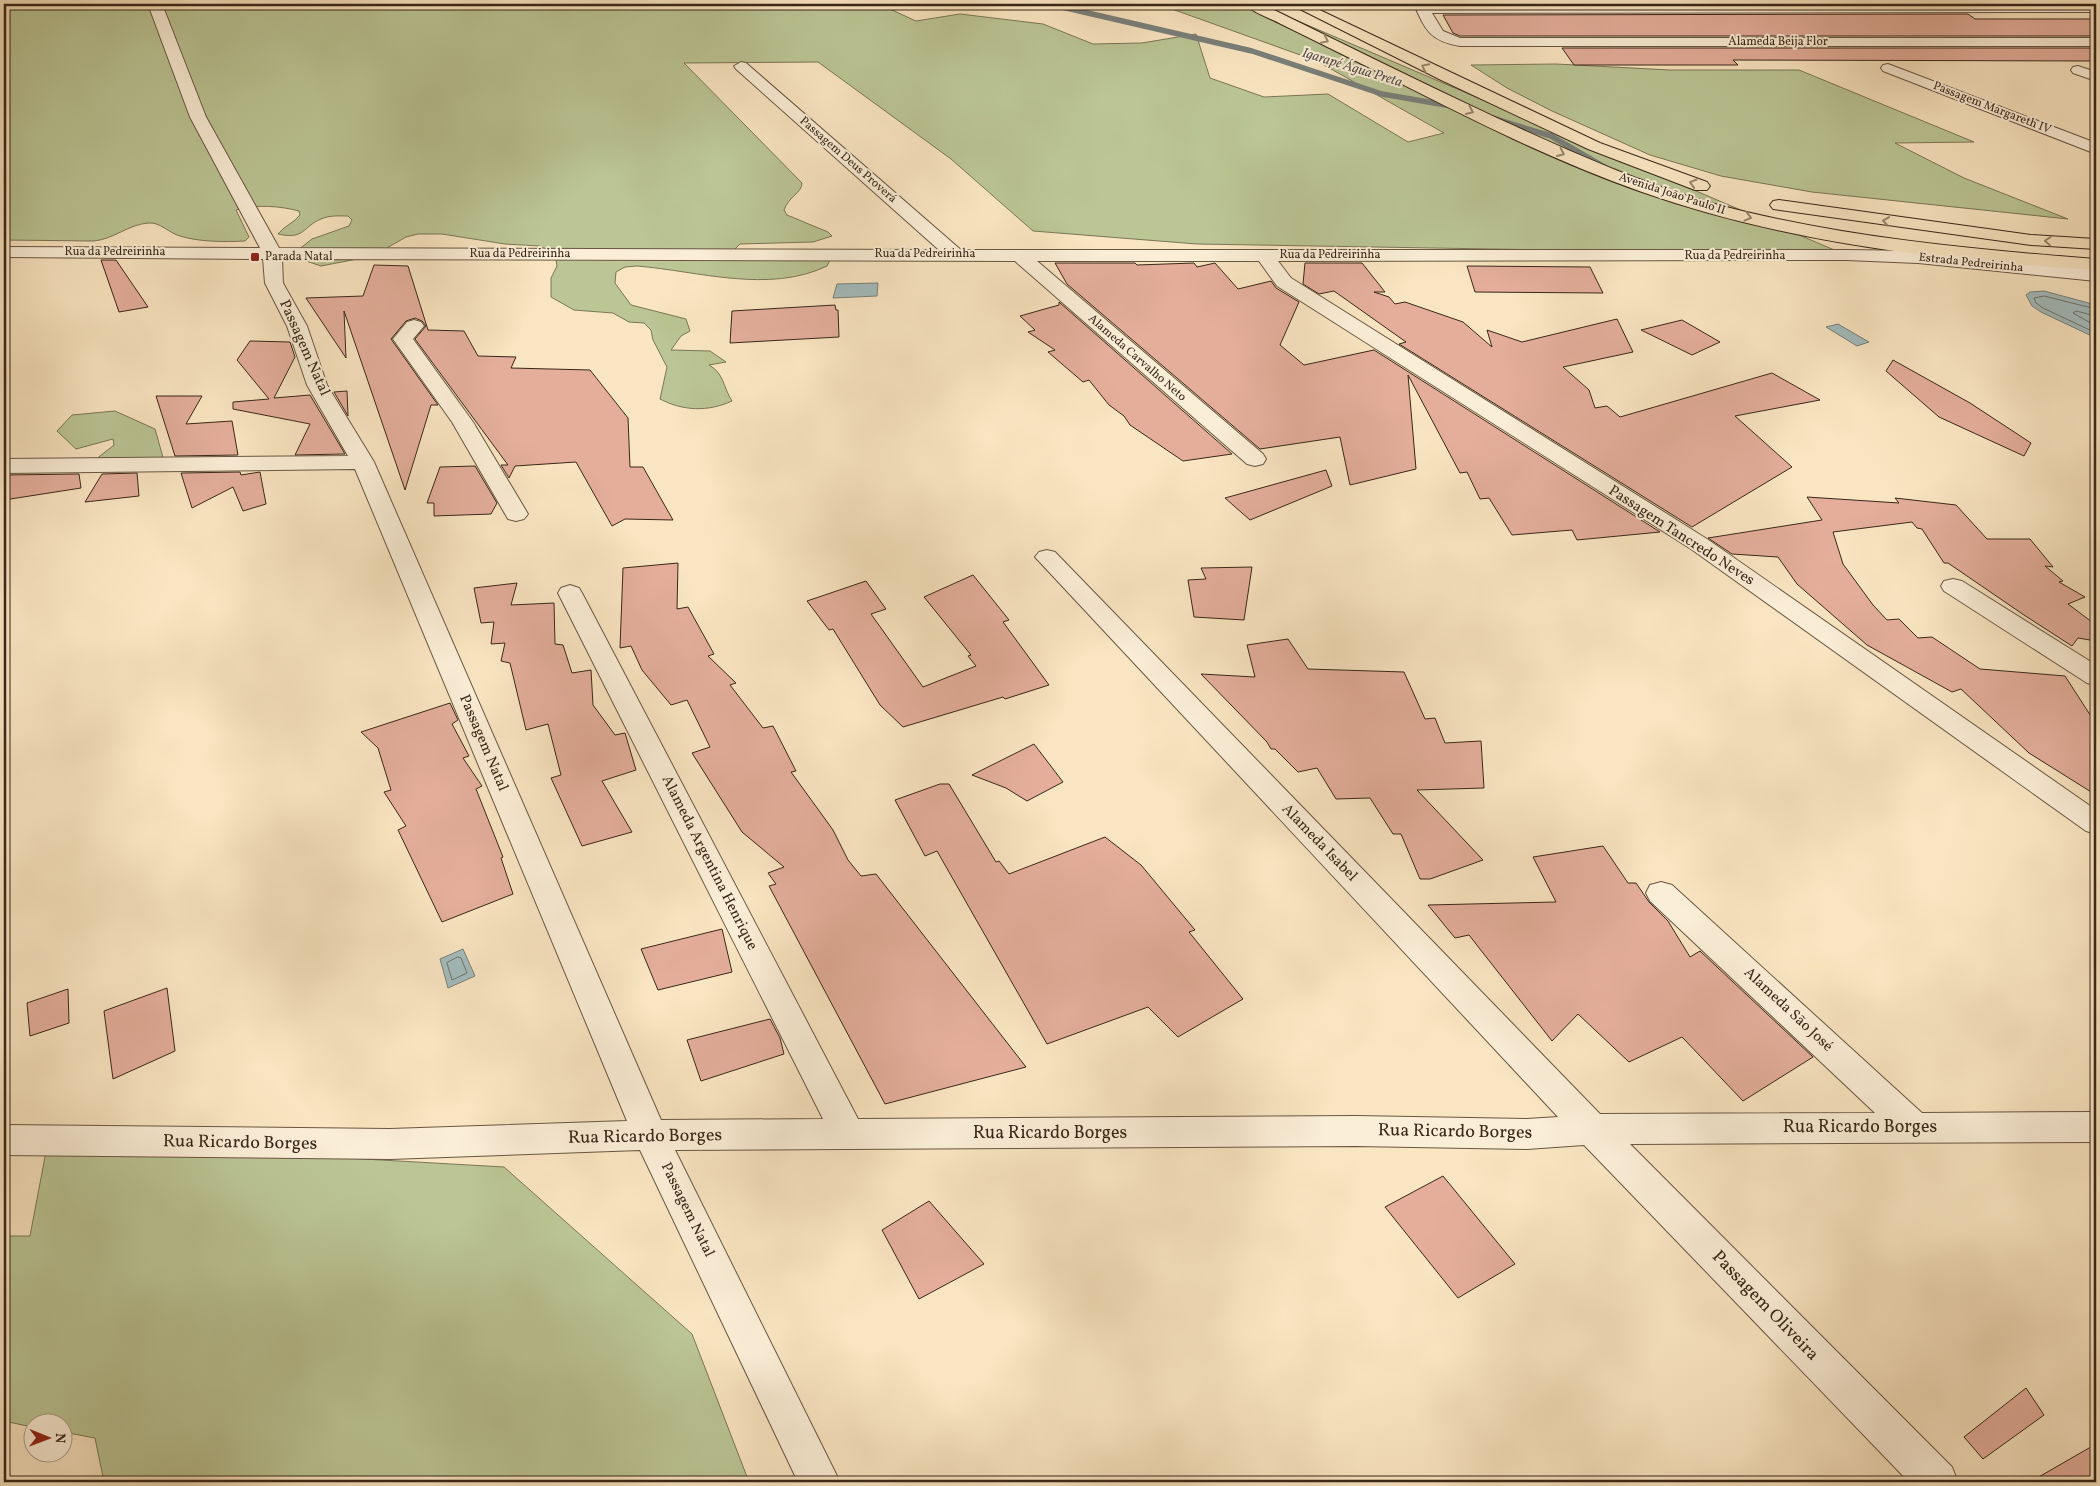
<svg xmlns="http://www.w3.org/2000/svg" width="2100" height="1486" viewBox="0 0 2100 1486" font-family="Vollkorn,serif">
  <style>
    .green { fill: #bbc595; stroke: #7a7656 }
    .water { fill: #a3bcbd; stroke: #79807b }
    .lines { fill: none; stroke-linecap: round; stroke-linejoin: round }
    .shore { stroke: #6e726a; stroke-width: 1 }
    .stream { stroke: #79807b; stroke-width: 5.5 }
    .building { fill: #e4ae9b; stroke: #392718 }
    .minor-casing { stroke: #695642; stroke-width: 2 }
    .major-casing { stroke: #392718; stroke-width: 2 }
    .minor { fill: #fbeed7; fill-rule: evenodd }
    .major { fill: #f9e5c1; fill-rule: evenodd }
    .oneway { stroke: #99866c }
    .poi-dot { fill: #8f2418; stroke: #fbeed7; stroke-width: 2 }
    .labels { text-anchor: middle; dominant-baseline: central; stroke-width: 4; stroke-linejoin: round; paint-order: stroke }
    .far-street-label { font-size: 12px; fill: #392718; stroke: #fbeed7 }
    .far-poi-label { font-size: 12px; fill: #392718; stroke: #fbeed7; text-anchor: start }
    .far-water-label { font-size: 14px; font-style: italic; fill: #59544a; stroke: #fbeed7 }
    .street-label { font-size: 15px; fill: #392718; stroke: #fbeed7 }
    .near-street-label { font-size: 18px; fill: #392718; stroke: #fbeed7 }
  </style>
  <rect width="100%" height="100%" fill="#f9e5c1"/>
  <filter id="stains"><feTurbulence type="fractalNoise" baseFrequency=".004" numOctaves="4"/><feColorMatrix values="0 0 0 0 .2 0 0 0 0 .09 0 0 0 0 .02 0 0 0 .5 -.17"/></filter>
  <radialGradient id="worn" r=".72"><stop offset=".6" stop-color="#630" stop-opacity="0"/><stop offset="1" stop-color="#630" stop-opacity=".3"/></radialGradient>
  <g class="green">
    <path d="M4,4H879L916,21L960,14L1043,24L1093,44L1142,43L1196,34L1210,78L1264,97L1328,94L1408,142L1444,133L1317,61L1158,4H1258L1846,255L1197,244L1033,231L951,159L818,62L684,63L802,183C802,193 789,196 784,210L787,215L828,232L832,236L813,242L740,244L735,249L741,253L830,260L827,266C769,294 698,271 637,266L625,267L616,272L615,283L631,305L686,319L690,331L681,336L671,350L710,351L726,362L709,365C724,373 723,387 732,401C708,412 683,411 660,399L667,367L653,340L651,330L644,323L629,322L613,313L574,310L551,297V278L557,266L556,260L548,250L539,246L505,244L442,234H418L406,237L373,256L321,266L303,260L298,256V250L312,239L349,226L352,220L348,216C339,216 330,215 321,219C302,227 305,240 278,234C284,226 294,223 300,215L299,211C281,206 254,204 236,210L249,237L245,241C224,242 199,242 180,236C169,233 160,222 149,223C129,224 114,239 94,241L4,240Z"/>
    <polygon points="1556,64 1670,70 1799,70 1974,142 1895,143 1964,178 2068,219 1812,192 1721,176 1650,155 1552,111 1507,88 1471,65"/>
    <polygon points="115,411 155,429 164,461 95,460 114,445 113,439 76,449 57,431 72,415"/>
    <polygon points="48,1141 504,1167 692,1334 749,1482 104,1482 95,1438 63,1432 62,1424 32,1424 32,1427 4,1421 4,1236 30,1236"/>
  </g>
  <g class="water">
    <polygon points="878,283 877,296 833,298 837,284"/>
    <polygon points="2044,291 2096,305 2096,338 2041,312 2032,306 2026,295 2030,292"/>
    <polygon points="1838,324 1869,342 1857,346 1826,327"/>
    <polygon points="463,949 475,976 448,988 440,959"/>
  </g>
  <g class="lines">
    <g class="shore">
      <polyline points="2096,309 2044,296 2034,298 2036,303 2043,308 2096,333"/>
      <polyline points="2096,316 2076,311 2073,313 2096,326"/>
      <polygon points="458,957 461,958 467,973 452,980 447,963"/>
    </g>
    <g class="stream">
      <polyline points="1049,4 1252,51 1382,94 1457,107"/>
      <polyline points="1492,118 1551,136 1606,168"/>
    </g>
  </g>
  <g class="building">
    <polygon points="1968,14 1975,19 2096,19 2096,36 1460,36 1453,33 1443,15"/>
    <polygon points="1562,48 2096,48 2096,61 1733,60 1738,65 1574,65"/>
    <polygon points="101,260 116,260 148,307 119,312"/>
    <polygon points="1055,263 1135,263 1137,265 1194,263 1197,267 1215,263 1238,289 1271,281 1276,288 1299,302 1280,345 1304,365 1374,350 1660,532 1577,540 1572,530 1512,535 1489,498 1480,499 1467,472 1460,473 1408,375 1416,469 1350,485 1340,437 1260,449 1067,284"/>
    <polygon points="1305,263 1362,263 1385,292 1374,292 1389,297 1395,304 1405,302 1463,322 1492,347 1487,330 1522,342 1617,319 1633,352 1563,367 1589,390 1595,408 1607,406 1620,417 1772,373 1820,400 1735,416 1792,467 1692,527 1399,344 1406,342 1334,291 1319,294 1303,284"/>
    <polygon points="374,265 408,266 428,330 464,331 478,356 516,357 511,368 590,370 628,418 630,467 643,467 673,520 625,519 612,526 576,462 515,466 509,478 501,465 508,465 415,339 426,326 422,321 415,318 406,321 391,339 438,405 431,405 405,490 344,311 346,358 306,298 363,296"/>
    <polygon points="1467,266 1590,267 1603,293 1475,292"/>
    <polygon points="1059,302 1232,454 1183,461 1130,425 1124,416 1109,405 1089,380 1083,382 1048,352 1055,350 1028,332 1035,330 1020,316 1059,305"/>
    <polygon points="835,305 836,310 838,310 839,337 730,343 732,311"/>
    <polygon points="1682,320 1720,342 1692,355 1641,330"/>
    <polygon points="250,341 290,342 295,357 274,398 310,395 345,454 295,455 310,424 233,409 233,402 269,399 237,360"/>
    <polygon points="1893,360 1970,403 2031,443 2024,456 1939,417 1886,371"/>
    <polygon points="347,391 348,416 334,392"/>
    <polygon points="156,396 202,396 186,424 232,421 238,455 175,456"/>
    <polygon points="475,466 497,503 491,514 434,516 434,503 427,503 440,467"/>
    <polygon points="1326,470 1332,486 1250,520 1225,498"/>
    <polygon points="240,472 241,475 260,472 266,504 243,511 233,487 192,508 181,473"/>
    <polygon points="137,473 139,496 85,502 102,474"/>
    <polygon points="79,474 81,488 4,500 4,475"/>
    <polygon points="1807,497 1899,503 1895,498 1956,505 1987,539 2030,539 2053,567 2045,566 2063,581 2059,582 2085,597 2068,604 2096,625 2096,641 2078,638 2072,646 2024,615 1948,563 1944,563 1922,529 1917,528 1912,522 1833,532 1843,564 1873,605 1887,620 1899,619 1918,638 1932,637 1980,669 2065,676 2096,724 2096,795 2029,753 1961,689 1952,692 1867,645 1797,584 1778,557 1732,554 1708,538 1822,520"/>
    <polygon points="678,563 677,609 688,607 714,654 708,656 736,683 730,685 763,728 773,726 796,771 791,772 833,830 848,860 861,876 876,874 1026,1067 885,1104 769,886 776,884 768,873 784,867 742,832 692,753 710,747 687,700 671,705 642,670 631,646 620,648 623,568"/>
    <polygon points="1252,567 1244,620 1194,617 1188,580 1206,579 1201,568"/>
    <polygon points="973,575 1009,620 1003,622 1049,685 1005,699 1003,697 903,727 880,705 833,629 829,630 807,601 866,581 886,609 871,614 923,687 976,666 968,656 971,655 924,597"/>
    <polygon points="517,583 511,605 554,603 555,644 563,645 572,673 591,670 593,705 615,735 625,733 636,770 602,781 632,832 582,846 551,778 561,775 548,724 526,730 510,663 501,661 505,643 491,644 494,622 481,623 474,588"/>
    <polygon points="1288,639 1308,669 1404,672 1425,719 1435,718 1445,743 1481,741 1484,788 1417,790 1483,860 1430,879 1420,879 1401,834 1393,834 1370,798 1336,799 1317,768 1298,772 1275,749 1271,749 1267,742 1201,674 1255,677 1247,645"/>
    <polygon points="450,703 458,720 452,724 469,756 463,758 482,786 476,789 503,857 501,858 513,894 442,922 398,830 406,826 384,792 391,790 378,748 361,732"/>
    <polygon points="1034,744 1063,782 1027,801 1006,788 972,775"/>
    <polygon points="940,784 949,784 996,862 999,861 1009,874 1105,837 1141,865 1195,930 1189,932 1243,999 1178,1037 1148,1007 1047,1044 937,851 925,856 895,800"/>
    <polygon points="1603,846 1628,883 1636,883 1649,902 1668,921 1690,957 1700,951 1813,1057 1743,1101 1682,1037 1629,1062 1578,1014 1552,1041 1469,935 1455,938 1428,905 1556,902 1533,857"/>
    <polygon points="722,929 732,972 658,990 641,949"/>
    <polygon points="167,988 175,1051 113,1079 104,1011"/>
    <polygon points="68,989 69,1023 30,1036 27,1003"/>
    <polygon points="770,1019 780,1038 784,1054 701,1081 687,1040"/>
    <polygon points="1443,1176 1515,1264 1458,1298 1385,1207"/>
    <polygon points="929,1201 984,1264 919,1299 882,1230"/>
    <polygon points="2026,1388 2044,1415 1983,1459 1964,1437"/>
    <polygon points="2096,1444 2096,1482 2030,1482"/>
  </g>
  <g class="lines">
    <g class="minor-casing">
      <g id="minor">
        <polygon points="148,4 162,4 206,117 279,248 939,250 736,69 734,66 741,62 746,63 961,250 1846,250 1918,251 2096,269 2096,281 1918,263 1846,260 1278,261 1291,278 1707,539 2096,810 2096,834 2086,831 1691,549 1277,286 1259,261 1037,261 1263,454 1266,459 1263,464 1255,466 1247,464 1015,261 282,259 283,283 307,326 327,385 374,462 661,1120 823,1119 558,593 561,588 570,585 579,588 582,593 858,1119 1356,1116 1527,1119 1558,1117 1035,557 1039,552 1047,550 1055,552 1600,1114 1875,1113 1650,901 1646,893 1650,885 1661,882 1672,885 1922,1113 2096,1112 2096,1142 1630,1144 1952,1467 1958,1482 1909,1482 1584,1145 1527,1149 1356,1146 675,1150 840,1482 798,1482 640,1150 390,1159 4,1155 4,1125 390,1129 627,1121 355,469 4,473 4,459 348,456 307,385 287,326 265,283 263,259 4,257 4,247 260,248 190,117"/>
        <path d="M1414,4H2096V12L1432,13L1443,31L1460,38H2096V46H1460C1430,41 1425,30 1414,4Z"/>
        <polygon points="1888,64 2096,143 2096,154 1883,71 1881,68 1883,65"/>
        <polygon points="2078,66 2096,72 2096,81 2073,73 2071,70 2073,67"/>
        <polygon points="414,320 421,322 424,326 413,339 473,422 528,514 524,519 516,521 508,519 452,422 393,339 407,322"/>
        <polygon points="1953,579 1962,581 2096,665 2096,685 2087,683 1944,591 1941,586 1944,581"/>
      </g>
    </g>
    <g class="major-casing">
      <g id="major">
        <path d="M1245,4H1262C1340,42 1418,81 1497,118C1567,150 1637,182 1711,203C1837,237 1967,249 2096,259V270C1944,261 1787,243 1642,192C1550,160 1461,114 1374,70C1343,55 1312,39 1281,24C1270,18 1253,13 1245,4Z"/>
        <polygon points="1290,4 1307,4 1600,143 1707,182 1710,186 1707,190 1695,190 1588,149 1441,80"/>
        <polygon points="1779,200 2031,235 2096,239 2096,249 2031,245 1773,209 1770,205 1773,201"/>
      </g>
    </g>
    <use href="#minor" class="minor"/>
    <use href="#major" class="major"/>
  </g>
  <defs><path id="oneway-chevron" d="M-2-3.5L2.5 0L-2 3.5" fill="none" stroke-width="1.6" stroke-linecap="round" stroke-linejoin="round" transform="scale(1.25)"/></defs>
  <g class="oneway">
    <use href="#oneway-chevron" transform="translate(1325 40) rotate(26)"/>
    <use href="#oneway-chevron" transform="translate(1425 67) rotate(-154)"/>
    <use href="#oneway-chevron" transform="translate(1470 111) rotate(25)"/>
    <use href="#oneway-chevron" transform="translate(1561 153) rotate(25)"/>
    <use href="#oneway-chevron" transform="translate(1693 183) rotate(-163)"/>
    <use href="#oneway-chevron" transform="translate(1748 217) rotate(15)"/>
    <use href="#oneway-chevron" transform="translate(1886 221) rotate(-172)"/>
    <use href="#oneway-chevron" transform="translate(2048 241) rotate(-176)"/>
  </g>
  <rect class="poi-dot" x="250" y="252" width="10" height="10" rx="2.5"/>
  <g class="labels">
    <g class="far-street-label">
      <text x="1778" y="42">Alameda Beija Flor</text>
      <text transform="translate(1992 108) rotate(21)">Passagem Margareth IV</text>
      <text transform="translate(848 160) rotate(41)">Passagem Deus Proverá</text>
      <text transform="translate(1672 194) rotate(18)">Avenida João Paulo II</text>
      <text x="115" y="252">Rua da Pedreirinha</text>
      <text x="520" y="254">Rua da Pedreirinha</text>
      <text x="925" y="254">Rua da Pedreirinha</text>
      <text x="1330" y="255">Rua da Pedreirinha</text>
      <text x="1735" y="256">Rua da Pedreirinha</text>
      <text transform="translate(1971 263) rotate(6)">Estrada Pedreirinha</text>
      <text transform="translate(1137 358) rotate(41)">Alameda Carvalho Neto</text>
    </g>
    <g class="far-poi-label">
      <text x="265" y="257">Parada Natal</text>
    </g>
    <g class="far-water-label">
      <text transform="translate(1352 68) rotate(17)">Igarapé Água Preta</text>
    </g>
    <g class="street-label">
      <text transform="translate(304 348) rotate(66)">Passagem Natal</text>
      <text transform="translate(1681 536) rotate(33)">Passagem Tancredo Neves</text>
      <text transform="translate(483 743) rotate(67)">Passagem Natal</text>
      <text transform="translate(1319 843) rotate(46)">Alameda Isabel</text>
      <text transform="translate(709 863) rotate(63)">Alameda Argentina Henrique</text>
      <text transform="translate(1788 1010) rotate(43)">Alameda São José</text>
      <text transform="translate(687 1210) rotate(64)">Passagem Natal</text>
    </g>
    <g class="near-street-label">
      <text x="1860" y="1127">Rua Ricardo Borges</text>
      <text transform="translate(1455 1132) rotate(1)">Rua Ricardo Borges</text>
      <text x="1050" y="1133">Rua Ricardo Borges</text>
      <text transform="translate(645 1137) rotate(-1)">Rua Ricardo Borges</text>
      <text transform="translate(240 1143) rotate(1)">Rua Ricardo Borges</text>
      <text transform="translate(1765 1306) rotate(46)">Passagem Oliveira</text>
    </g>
  </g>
  <rect width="2100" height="1486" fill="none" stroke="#f9e5c1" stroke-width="20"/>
  <rect x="5" y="5" width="2090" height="1476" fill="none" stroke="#392718" stroke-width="2.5"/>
  <rect x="10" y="10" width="2080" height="1466" fill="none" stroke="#392718"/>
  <g transform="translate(48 1438) rotate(91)"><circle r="24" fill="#fbeed7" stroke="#ad9e8b"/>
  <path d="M0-4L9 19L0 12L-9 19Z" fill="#8f2418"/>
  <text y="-8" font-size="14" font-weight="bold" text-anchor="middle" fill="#392718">N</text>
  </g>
  <rect width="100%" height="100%" filter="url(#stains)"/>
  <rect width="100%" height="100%" fill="url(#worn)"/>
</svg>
